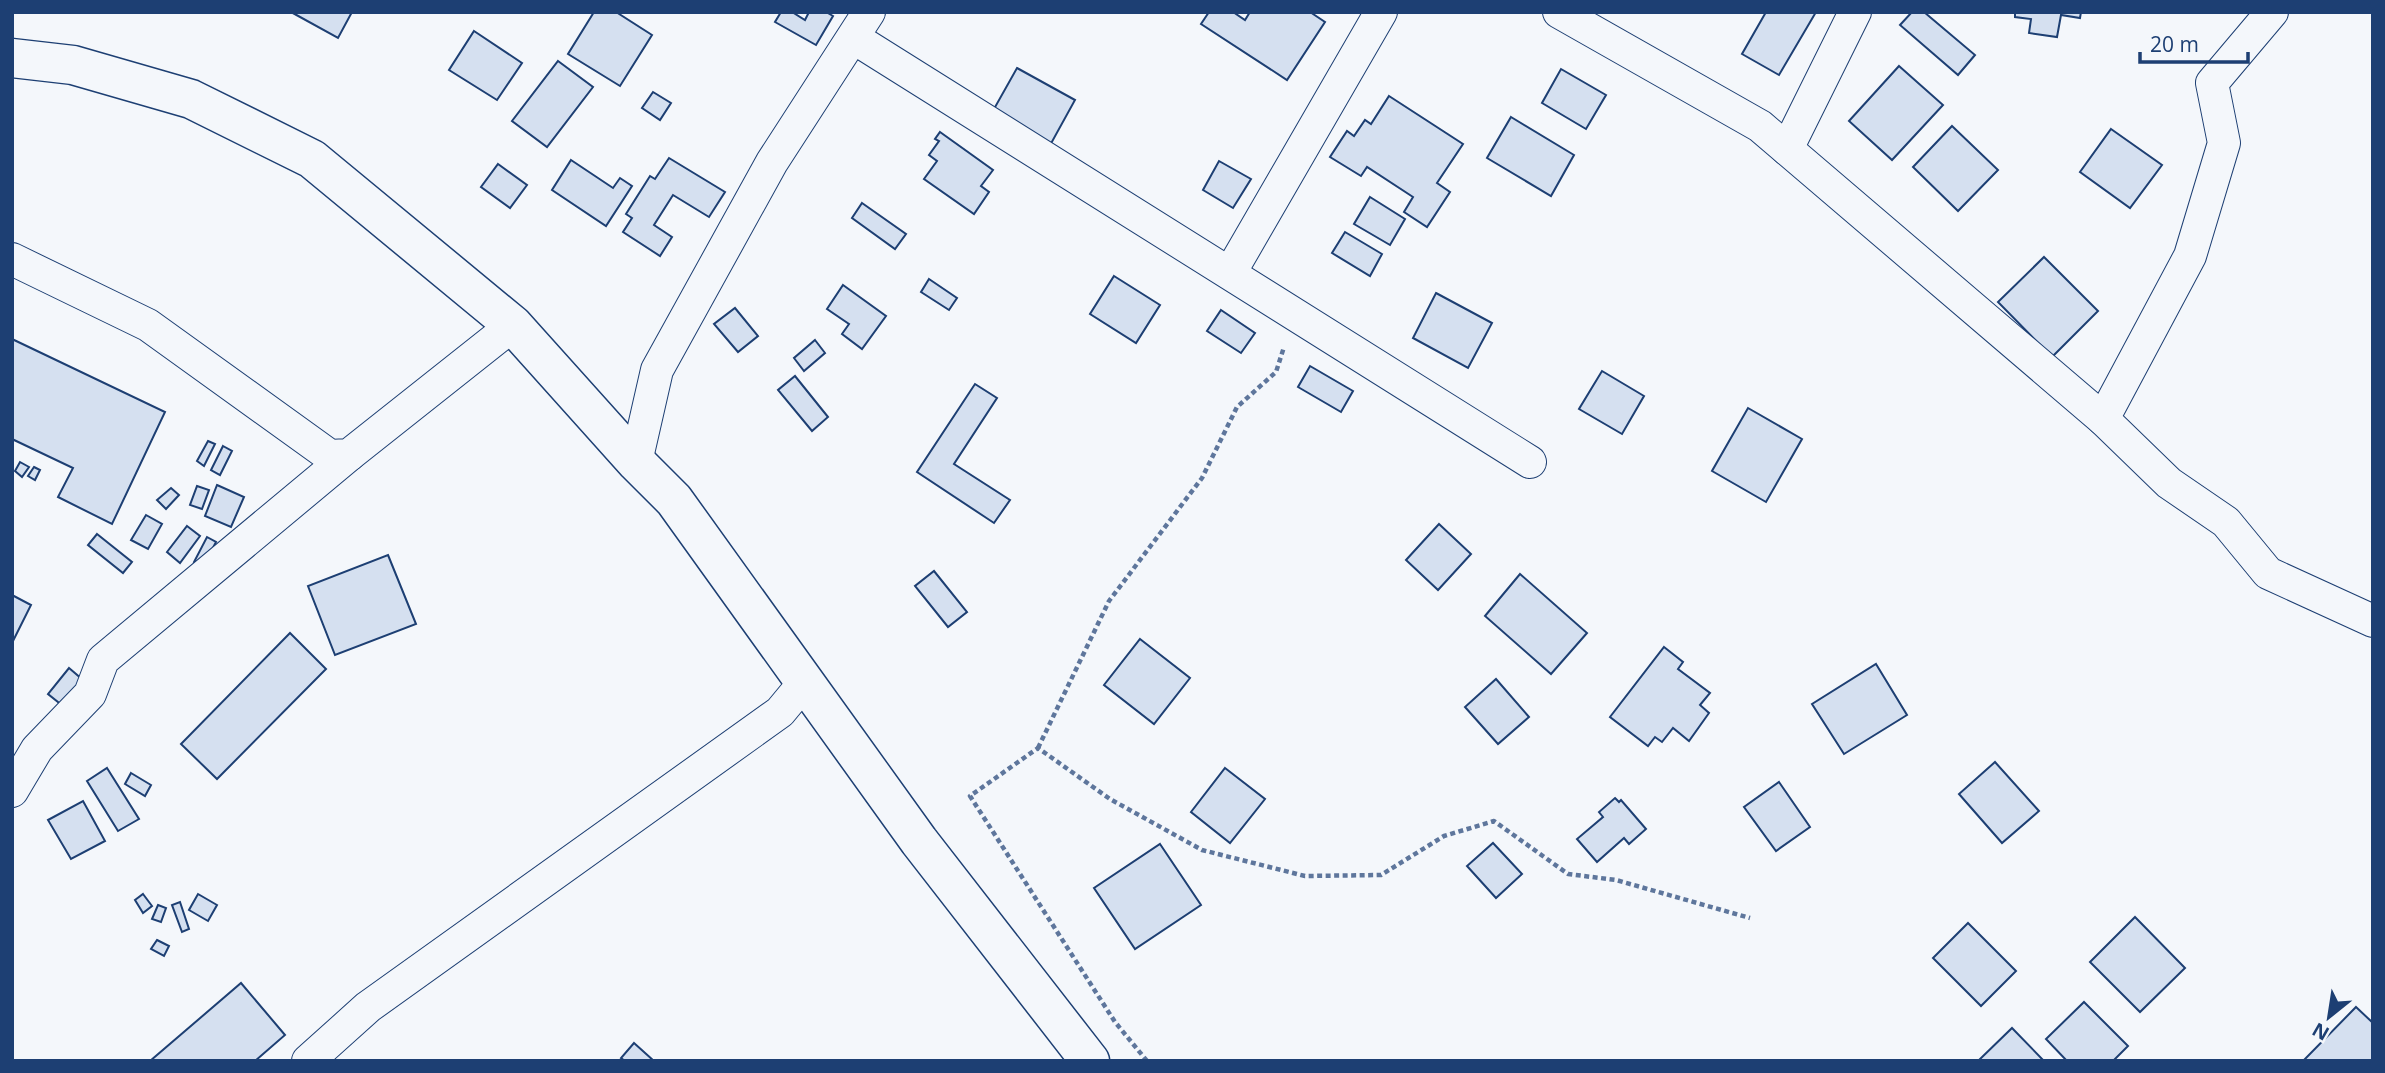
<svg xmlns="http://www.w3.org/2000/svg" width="2385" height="1073" viewBox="0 0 2385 1073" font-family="'Open Sans',sans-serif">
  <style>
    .building { fill: #d5e0f0; stroke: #1d3f73; stroke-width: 2 }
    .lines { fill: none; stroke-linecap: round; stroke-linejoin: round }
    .street-casing { stroke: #1d3f73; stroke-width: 34 }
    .secondary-casing { stroke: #1d3f73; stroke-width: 41 }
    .path { stroke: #5e769c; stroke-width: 4.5; stroke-dasharray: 5 3.5; stroke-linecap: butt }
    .street { stroke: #f4f7fb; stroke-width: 32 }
    .secondary { stroke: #f4f7fb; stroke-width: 38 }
  </style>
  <rect width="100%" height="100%" fill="#f4f7fb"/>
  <g class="building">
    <polygon points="291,12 352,12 338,38"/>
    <polygon points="594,12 616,12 652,35 620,86 568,54"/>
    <polygon points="781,12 792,12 805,20 809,12 826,12 833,16 816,45 775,22"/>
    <polygon points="1209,12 1233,12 1245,20 1250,12 1310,12 1325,22 1287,80 1201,24"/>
    <polygon points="1766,12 1816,12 1779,75 1742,54"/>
    <polygon points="1912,12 1924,12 1975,55 1958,75 1900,25"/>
    <polygon points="2015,12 2081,12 2080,18 2061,15 2057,37 2029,33 2031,19 2015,17"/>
    <polygon points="474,31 522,63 497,100 449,70"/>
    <polygon points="558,61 593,87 547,147 512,121"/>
    <polygon points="1899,66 1943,105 1892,160 1849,121"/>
    <polygon points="1017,68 1075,100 1048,149 990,116"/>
    <polygon points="1561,69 1606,95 1586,129 1542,103"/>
    <polygon points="653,92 671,103 660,120 642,108"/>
    <polygon points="1389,96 1463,144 1437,183 1450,192 1427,227 1404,212 1413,197 1367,167 1361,176 1330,157 1347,131 1354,136 1365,120 1371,124"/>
    <polygon points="1511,117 1574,155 1551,196 1487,158"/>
    <polygon points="1952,126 1998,170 1958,211 1913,167"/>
    <polygon points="2111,129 2162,165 2130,208 2080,172"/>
    <polygon points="940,132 993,170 981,186 989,192 974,214 924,179 937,161 929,155 939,141 935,139"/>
    <polygon points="669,158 725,192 709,217 673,195 654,225 672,237 660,256 623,232 632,218 626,214 650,176 655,179"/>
    <polygon points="571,160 613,188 620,178 632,186 606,226 552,190"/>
    <polygon points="1219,161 1251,179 1233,208 1203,190"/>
    <polygon points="498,164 527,185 510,208 481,187"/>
    <polygon points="1370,197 1405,219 1390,245 1354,224"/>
    <polygon points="862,203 906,234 895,249 852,218"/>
    <polygon points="1345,232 1382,254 1370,276 1332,253"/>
    <polygon points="2044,257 2098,311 2052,357 1998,302"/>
    <polygon points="1114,276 1160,305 1136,343 1090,314"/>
    <polygon points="929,279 957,298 949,310 921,292"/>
    <polygon points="843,285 886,316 862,349 842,334 849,324 827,309"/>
    <polygon points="1436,293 1492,323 1468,368 1413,338"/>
    <polygon points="735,308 758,336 738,352 714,324"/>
    <polygon points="1221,310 1255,333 1241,353 1207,331"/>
    <polygon points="12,339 165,412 112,524 58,497 73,468 12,439"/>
    <polygon points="815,340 825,353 804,371 794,358"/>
    <polygon points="1310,366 1353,391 1341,412 1298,387"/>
    <polygon points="1602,371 1644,396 1622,434 1579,409"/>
    <polygon points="795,376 828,417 812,431 778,390"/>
    <polygon points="975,384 997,398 954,464 1010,500 994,523 917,472"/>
    <polygon points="1748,408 1802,439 1766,502 1712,471"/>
    <polygon points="208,441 215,444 204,466 197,461"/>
    <polygon points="223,446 232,451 220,475 211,470"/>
    <polygon points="20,462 29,467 22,477 15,471"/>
    <polygon points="34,467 40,470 35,480 28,476"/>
    <polygon points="217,485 244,497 231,527 205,516"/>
    <polygon points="197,486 209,490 202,509 190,505"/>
    <polygon points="171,488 179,495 166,509 157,500"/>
    <polygon points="146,515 162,524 148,549 131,540"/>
    <polygon points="1439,524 1471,554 1438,590 1406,560"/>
    <polygon points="187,526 200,536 180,563 167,552"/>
    <polygon points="97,534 132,562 123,573 88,545"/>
    <polygon points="207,537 216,542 203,567 194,562"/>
    <polygon points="388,555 416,624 335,655 308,586"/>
    <polygon points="934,571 967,612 948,627 915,586"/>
    <polygon points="1520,574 1587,633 1551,674 1485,616"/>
    <polygon points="12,595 31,605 12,643"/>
    <polygon points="290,633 326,669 217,779 181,744"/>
    <polygon points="1140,639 1190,678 1154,724 1104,685"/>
    <polygon points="1664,647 1683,662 1678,669 1710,693 1700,705 1709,713 1689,741 1673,728 1662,742 1655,737 1648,746 1610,717"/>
    <polygon points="1876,664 1907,715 1844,754 1812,704"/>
    <polygon points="69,668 83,680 63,706 48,694"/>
    <polygon points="1496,679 1529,717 1498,744 1465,707"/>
    <polygon points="1995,762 2039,811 2002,843 1959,794"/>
    <polygon points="107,768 139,819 118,831 87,781"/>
    <polygon points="1225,768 1265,799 1230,843 1191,812"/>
    <polygon points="131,773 151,785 145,796 125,784"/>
    <polygon points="1779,782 1810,827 1776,851 1744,807"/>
    <polygon points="1615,798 1619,802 1621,800 1646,829 1629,844 1624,838 1597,862 1577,839 1603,817 1599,812"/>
    <polygon points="83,801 105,841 71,859 48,820"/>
    <polygon points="1493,843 1522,874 1496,898 1467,866"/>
    <polygon points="1160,844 1201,905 1135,949 1094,888"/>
    <polygon points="143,894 152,906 143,913 135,900"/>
    <polygon points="198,894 217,905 208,921 189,910"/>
    <polygon points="180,902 189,929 182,932 172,905"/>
    <polygon points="158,905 166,908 161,922 152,919"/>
    <polygon points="2135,917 2185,968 2140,1012 2090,962"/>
    <polygon points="1968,923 2016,971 1981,1006 1933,958"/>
    <polygon points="157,940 169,946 164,956 151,949"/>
    <polygon points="241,983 285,1035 255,1061 150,1061"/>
    <polygon points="2084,1002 2128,1046 2113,1061 2067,1061 2046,1039"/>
    <polygon points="2356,1007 2373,1023 2373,1061 2303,1061"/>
    <polygon points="2012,1028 2044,1061 1978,1061"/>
    <polygon points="634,1043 654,1061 625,1061 621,1058"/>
  </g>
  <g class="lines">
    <g class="street-casing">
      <g id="street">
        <polyline points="1559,12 1760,126 2103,419"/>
        <polyline points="2272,12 2212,83 2224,143 2190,256 2103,419 2169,483 2226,522 2268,573 2373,621"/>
        <polyline points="854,38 1530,462"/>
        <polyline points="1787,149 1855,12"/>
        <polyline points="12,259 148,325 330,456 349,455 513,325"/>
        <polyline points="1230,273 1381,12"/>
        <polyline points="636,462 657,370 772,162 869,12"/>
        <polyline points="12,791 37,749 90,694 103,660 349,455"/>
        <polyline points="308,1061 368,1007 780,712 804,683"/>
      </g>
    </g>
    <g class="secondary-casing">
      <polyline id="secondary" points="12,58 73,65 191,99 312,159 513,325 636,462 674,500 919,841 1090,1061"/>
    </g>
    <g class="path">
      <polyline points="1038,748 1109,601 1202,478 1237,407 1276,372 1284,347"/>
      <polyline points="1147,1061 1115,1022 970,796 1038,748 1110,799 1202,850 1305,876 1381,875 1444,836 1494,821 1568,874 1616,880 1750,918"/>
    </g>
    <use href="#street" class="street"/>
    <use href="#secondary" class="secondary"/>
  </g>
  <rect width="2385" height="1073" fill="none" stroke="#1d3f73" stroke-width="28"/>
  <g transform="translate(2329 1017) rotate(210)" stroke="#f4f7fb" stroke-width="5" paint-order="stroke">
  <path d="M0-5L12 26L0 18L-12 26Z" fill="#1d3f73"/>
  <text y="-10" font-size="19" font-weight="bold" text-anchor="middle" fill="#1d3f73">N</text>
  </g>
  <path d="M2140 52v10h108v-10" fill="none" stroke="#1d3f73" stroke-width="3.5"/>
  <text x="2150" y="52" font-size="21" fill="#1d3f73" stroke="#f4f7fb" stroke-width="5" paint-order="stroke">20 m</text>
</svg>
